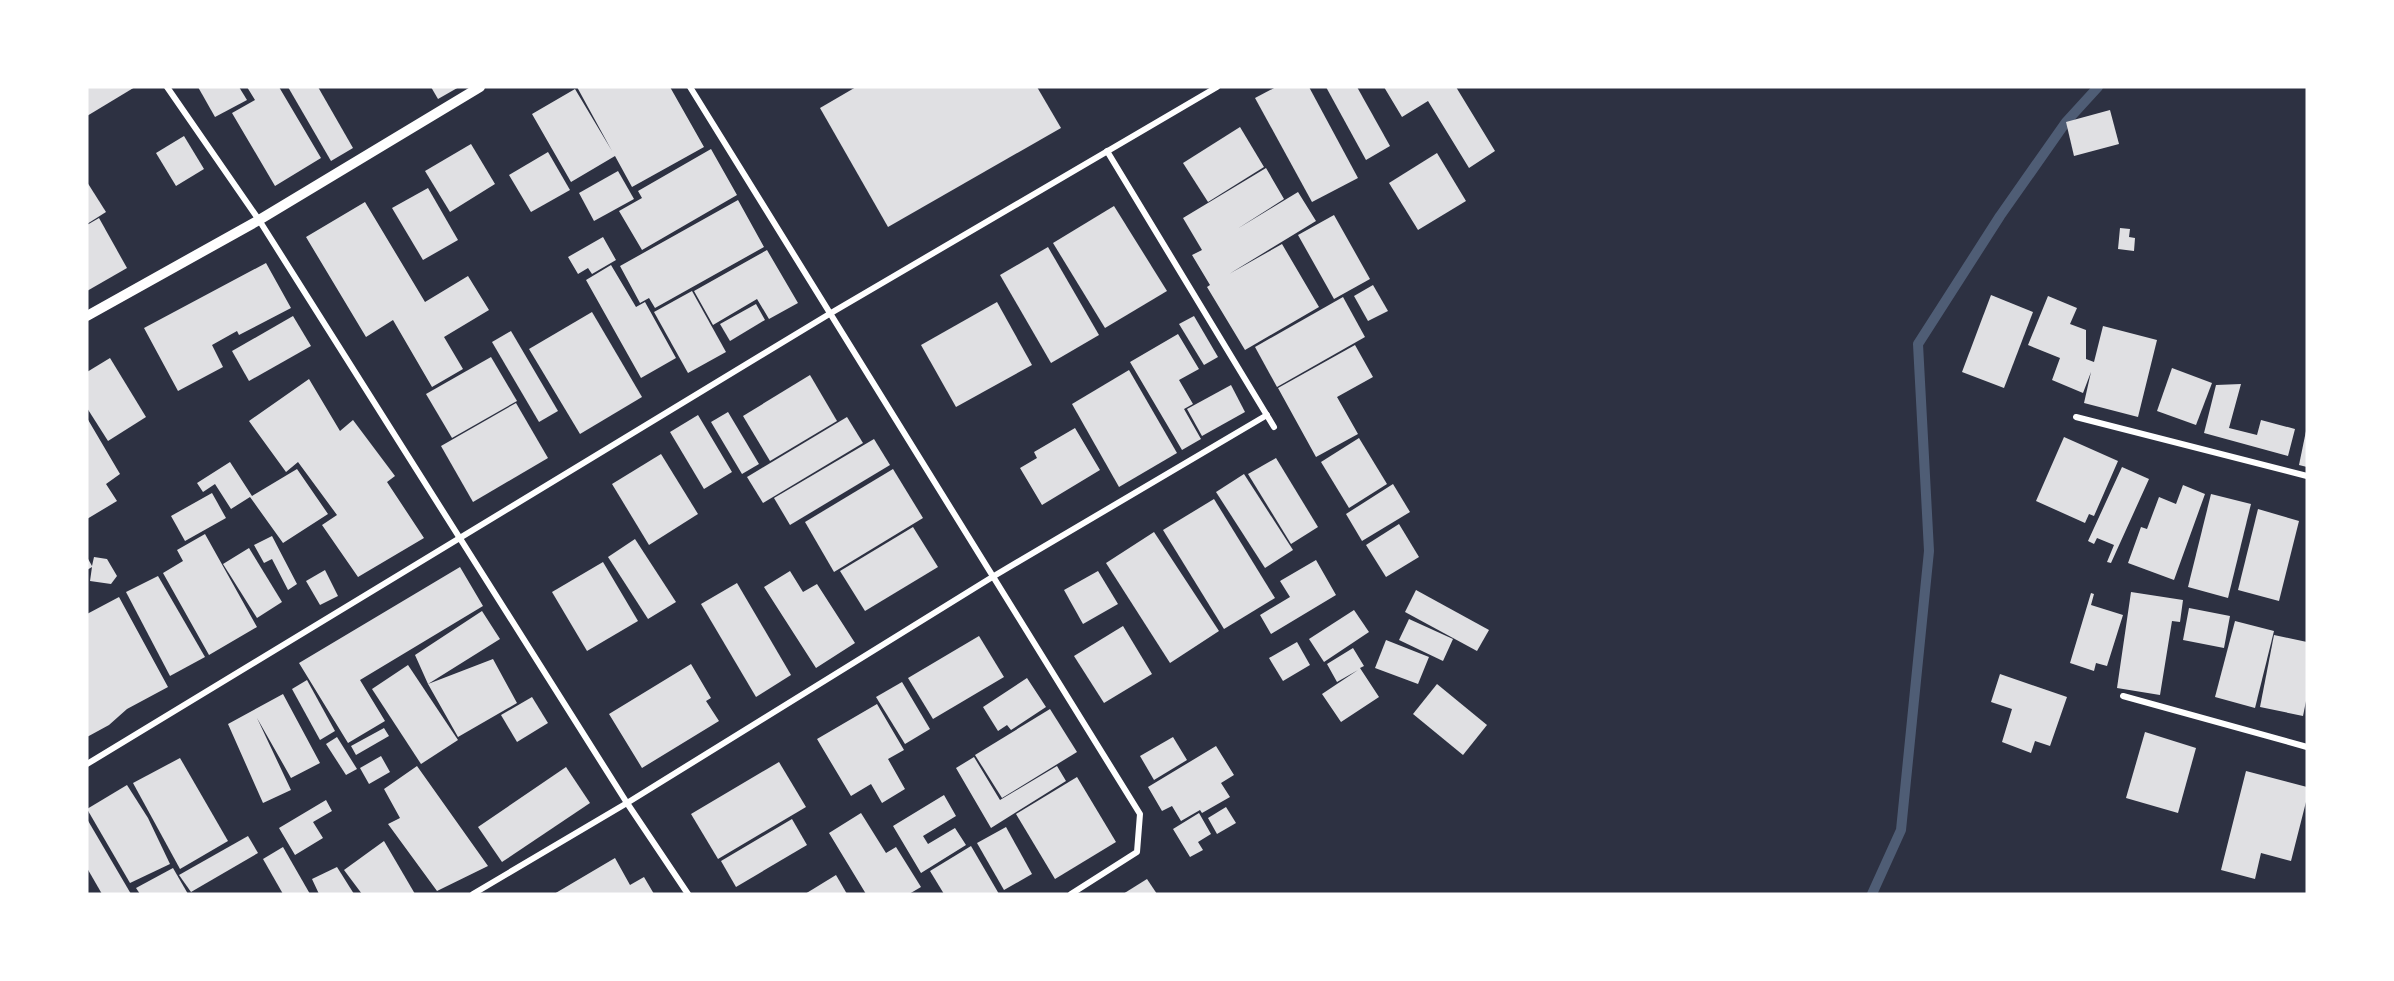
<svg xmlns="http://www.w3.org/2000/svg" width="2394" height="981" viewBox="0 0 2394 981" font-family="Roboto,sans-serif">
  <style>
    .lines { fill: none; stroke-linecap: round; stroke-linejoin: round }
    .stream { stroke: #4f5d75; stroke-width: 10 }
    .building { fill: #e0e0e3 }
    .minor { stroke: #fff; stroke-width: 6 }
    .tertiary { stroke: #fff; stroke-width: 10 }
  </style>
  <rect width="100%" height="100%" fill="#2d3142"/>
  <g class="lines">
    <polyline class="stream" points="1872,894 1901,830 1929,551 1918,344 2000,216 2066,122 2098,87"/>
  </g>
  <g class="building">
    <polygon points="87,87 135,87 87,116"/>
    <polygon points="198,87 239,87 247,100 215,117"/>
    <polygon points="247,87 279,87 321,158 275,186 232,113 255,100"/>
    <polygon points="288,87 318,87 353,148 331,161"/>
    <polygon points="431,87 459,87 438,99"/>
    <polygon points="577,87 670,87 704,147 632,187 615,156 571,182 532,114 575,89 612,151"/>
    <polygon points="856,87 1037,87 1061,128 888,227 820,108"/>
    <polygon points="1276,87 1309,87 1358,178 1312,202 1255,98"/>
    <polygon points="1326,87 1357,87 1390,146 1366,160"/>
    <polygon points="1384,87 1456,87 1495,151 1469,168 1428,101 1402,117"/>
    <polygon points="2110,110 2119,144 2074,156 2066,122"/>
    <polygon points="1240,127 1264,167 1208,202 1183,163"/>
    <polygon points="184,136 204,169 176,186 156,153"/>
    <polygon points="471,144 495,184 450,212 425,171"/>
    <polygon points="711,149 737,195 642,250 619,211 642,198 638,191"/>
    <polygon points="548,152 570,190 531,212 509,175"/>
    <polygon points="1437,153 1466,201 1418,230 1389,183"/>
    <polygon points="1266,168 1284,199 1237,229 1298,192 1316,221 1229,274 1282,244 1319,307 1245,350 1207,287 1210,285 1192,255 1202,250 1183,218"/>
    <polygon points="618,171 634,199 594,221 579,193"/>
    <polygon points="87,182 106,212 87,224"/>
    <polygon points="428,188 458,240 423,260 392,208"/>
    <polygon points="738,200 764,247 655,308 649,298 640,303 620,266"/>
    <polygon points="365,202 425,302 468,276 489,310 444,337 463,369 432,387 393,320 366,337 306,237"/>
    <polygon points="1114,206 1167,291 1105,328 1053,243"/>
    <polygon points="1334,215 1370,279 1334,299 1298,235"/>
    <polygon points="99,218 127,268 87,291 87,225"/>
    <polygon points="2120,228 2130,229 2129,237 2135,238 2134,251 2118,249"/>
    <polygon points="603,237 616,260 592,274 588,268 578,274 568,257"/>
    <polygon points="1048,247 1099,335 1051,363 1000,275"/>
    <polygon points="767,250 798,303 769,319 757,299 713,325 694,291"/>
    <polygon points="266,263 291,308 239,335 237,331 212,345 223,367 178,391 144,328"/>
    <polygon points="611,265 636,307 645,302 676,358 641,378 586,280"/>
    <polygon points="1373,285 1388,311 1368,321 1354,296"/>
    <polygon points="692,291 726,352 688,373 654,312"/>
    <polygon points="1991,295 2033,312 2004,388 1962,372"/>
    <polygon points="2048,296 2077,308 2070,324 2086,330 2086,359 2094,362 2103,326 2157,340 2138,417 2084,403 2091,372 2083,393 2052,380 2060,358 2028,345"/>
    <polygon points="1343,297 1365,337 1277,387 1255,347"/>
    <polygon points="997,302 1032,365 956,407 921,345"/>
    <polygon points="756,304 765,320 730,341 720,324"/>
    <polygon points="592,312 642,397 580,434 529,349"/>
    <polygon points="293,316 311,346 249,381 232,351"/>
    <polygon points="1194,316 1218,357 1204,365 1179,324"/>
    <polygon points="511,331 558,411 539,422 492,342"/>
    <polygon points="1178,334 1199,369 1179,380 1193,404 1184,409 1201,439 1182,450 1130,362"/>
    <polygon points="1355,345 1373,377 1337,397 1358,434 1316,457 1278,388"/>
    <polygon points="491,357 517,401 452,438 426,394"/>
    <polygon points="110,358 146,417 108,441 87,408 87,372"/>
    <polygon points="2172,368 2212,383 2196,425 2157,411"/>
    <polygon points="1129,370 1177,453 1119,487 1072,404"/>
    <polygon points="810,375 837,421 770,461 743,416"/>
    <polygon points="309,379 340,431 353,420 395,476 387,482 424,538 358,577 322,525 337,515 298,462 286,472 249,421"/>
    <polygon points="2241,384 2229,428 2257,435 2261,420 2295,429 2288,456 2204,433 2216,385"/>
    <polygon points="1231,385 1245,412 1202,436 1187,409"/>
    <polygon points="516,403 548,458 473,502 441,446"/>
    <polygon points="728,412 759,464 742,474 711,422"/>
    <polygon points="698,415 732,472 704,489 670,432"/>
    <polygon points="847,417 863,443 763,503 747,477"/>
    <polygon points="87,418 120,474 106,484 117,501 87,519"/>
    <polygon points="1075,428 1100,470 1042,505 1020,468 1037,458 1034,452"/>
    <polygon points="2306,431 2307,431 2307,467 2299,465"/>
    <polygon points="2064,437 2118,461 2094,516 2089,514 2085,523 2036,501"/>
    <polygon points="1359,438 1387,484 1349,508 1321,462"/>
    <polygon points="874,439 890,465 790,525 774,498"/>
    <polygon points="661,454 698,514 649,545 612,484"/>
    <polygon points="1276,458 1318,527 1291,544 1248,474"/>
    <polygon points="230,462 252,496 297,469 328,514 283,543 250,497 231,509 215,484 203,492 197,483"/>
    <polygon points="2122,467 2149,479 2111,563 2107,562 2114,545 2097,538 2094,544 2088,541"/>
    <polygon points="893,469 923,518 834,572 805,522"/>
    <polygon points="1244,474 1293,550 1265,568 1216,492"/>
    <polygon points="1393,484 1410,512 1362,541 1346,514"/>
    <polygon points="2183,485 2205,494 2174,580 2128,563 2141,527 2147,529 2159,497 2176,504"/>
    <polygon points="212,493 226,518 185,541 171,516"/>
    <polygon points="2211,494 2251,504 2228,598 2188,587"/>
    <polygon points="1214,499 1275,598 1224,629 1163,530"/>
    <polygon points="2258,509 2299,521 2279,601 2238,590"/>
    <polygon points="1399,524 1419,557 1386,577 1366,545"/>
    <polygon points="913,527 938,567 865,611 840,571"/>
    <polygon points="1154,532 1219,631 1170,663 1106,563"/>
    <polygon points="205,534 257,627 209,655 163,573 183,561 177,550"/>
    <polygon points="272,536 297,584 288,590 272,559 264,563 254,545"/>
    <polygon points="635,539 676,602 648,619 608,557"/>
    <polygon points="249,548 282,602 257,618 223,564"/>
    <polygon points="87,557 92,566 94,557 107,559 117,576 111,584 90,581 92,567 87,570"/>
    <polygon points="1316,560 1336,595 1271,634 1260,615 1290,597 1280,581"/>
    <polygon points="603,562 638,621 587,651 552,592"/>
    <polygon points="460,567 483,606 360,680 385,721 348,743 299,663"/>
    <polygon points="325,570 338,596 320,605 306,581"/>
    <polygon points="790,571 803,592 817,584 855,643 816,668 764,587"/>
    <polygon points="1098,571 1118,604 1083,624 1064,590"/>
    <polygon points="158,576 205,657 170,676 126,592"/>
    <polygon points="737,583 791,675 756,697 701,604"/>
    <polygon points="1416,590 1489,630 1477,651 1405,612"/>
    <polygon points="2131,592 2183,600 2180,622 2172,621 2160,695 2117,688"/>
    <polygon points="2091,593 2094,594 2091,605 2123,615 2107,666 2096,663 2094,671 2070,663"/>
    <polygon points="119,597 168,687 127,709 109,725 87,737 87,614"/>
    <polygon points="2189,608 2230,616 2224,648 2183,640"/>
    <polygon points="1354,610 1369,632 1324,662 1309,639"/>
    <polygon points="482,611 500,639 428,684 493,659 517,703 458,737 428,684 415,655"/>
    <polygon points="1409,619 1453,639 1443,661 1399,640"/>
    <polygon points="2235,621 2274,631 2255,708 2215,697"/>
    <polygon points="1123,626 1152,674 1104,703 1074,656"/>
    <polygon points="2274,635 2307,642 2307,696 2303,716 2260,707"/>
    <polygon points="979,636 1004,677 933,719 908,678"/>
    <polygon points="1386,640 1429,657 1418,684 1375,668"/>
    <polygon points="1297,642 1310,665 1283,681 1269,658"/>
    <polygon points="1353,648 1364,666 1360,668 1379,697 1341,722 1322,694 1358,670 1337,682 1327,664"/>
    <polygon points="691,664 711,698 706,701 719,721 642,768 609,714"/>
    <polygon points="408,665 458,740 421,764 372,689"/>
    <polygon points="2000,674 2067,697 2050,746 2035,741 2031,753 2002,742 2012,709 1991,702"/>
    <polygon points="1027,678 1046,707 1011,730 1007,725 998,731 983,707"/>
    <polygon points="307,680 335,731 320,740 292,689"/>
    <polygon points="902,682 930,729 905,744 876,697"/>
    <polygon points="1437,684 1487,725 1463,755 1413,714"/>
    <polygon points="283,694 320,763 291,778 257,718 291,790 263,803 228,724"/>
    <polygon points="532,697 548,723 517,742 501,715"/>
    <polygon points="877,704 904,750 888,759 905,789 882,803 871,784 851,796 817,739"/>
    <polygon points="1050,709 1077,752 1002,798 975,755"/>
    <polygon points="384,728 389,736 356,755 351,746"/>
    <polygon points="2145,732 2196,748 2178,813 2126,798"/>
    <polygon points="337,737 357,769 346,775 326,744"/>
    <polygon points="1173,737 1187,760 1154,780 1140,756"/>
    <polygon points="1216,746 1234,775 1221,783 1230,797 1202,813 1200,810 1181,821 1172,806 1162,811 1148,787"/>
    <polygon points="381,756 390,772 369,784 360,768"/>
    <polygon points="974,757 1000,800 1057,766 1066,781 991,828 956,768"/>
    <polygon points="180,758 228,841 180,869 133,783"/>
    <polygon points="779,762 806,807 718,859 691,814"/>
    <polygon points="417,766 488,866 437,891 388,824 400,818 384,789"/>
    <polygon points="566,767 590,803 502,862 478,827"/>
    <polygon points="2246,771 2307,787 2307,798 2291,861 2261,853 2255,879 2221,870"/>
    <polygon points="1077,777 1116,842 1055,879 1016,814"/>
    <polygon points="127,785 148,818 170,864 130,883 87,809"/>
    <polygon points="944,795 956,816 923,836 928,844 955,828 966,845 921,873 893,826"/>
    <polygon points="326,800 332,811 313,822 323,838 295,855 279,828"/>
    <polygon points="1226,807 1236,823 1217,834 1208,818"/>
    <polygon points="861,813 886,853 896,847 921,887 909,894 866,894 829,833"/>
    <polygon points="1199,813 1211,834 1198,842 1203,850 1190,857 1173,829"/>
    <polygon points="87,819 131,894 102,894 87,868"/>
    <polygon points="792,819 807,845 736,887 721,861"/>
    <polygon points="1006,827 1032,874 1004,890 977,843"/>
    <polygon points="248,836 258,853 191,892 179,875"/>
    <polygon points="384,841 415,894 362,894 344,870"/>
    <polygon points="971,846 999,894 944,894 930,871"/>
    <polygon points="283,847 310,894 283,894 263,859"/>
    <polygon points="615,858 630,885 644,877 654,894 554,894"/>
    <polygon points="337,867 354,894 319,894 312,879"/>
    <polygon points="173,868 188,894 140,894 136,888"/>
    <polygon points="836,875 847,894 805,894"/>
    <polygon points="1147,879 1157,894 1123,894"/>
  </g>
  <g class="lines">
    <g class="minor">
      <polyline points="167,87 259,220 627,803 688,894"/>
      <polyline points="690,87 1140,814 1137,852 1071,894"/>
      <polyline points="1107,151 1274,427"/>
      <polyline points="2076,417 2307,476"/>
      <polyline points="2123,696 2307,747"/>
      <polyline points="87,764 831,313 1217,87"/>
      <polyline points="473,894 627,803 994,576 1267,415"/>
    </g>
    <polyline class="tertiary" points="87,316 259,220 480,87"/>
  </g>
  <rect width="2394" height="981" fill="none" stroke="#ffffff" stroke-width="177"/>
</svg>
